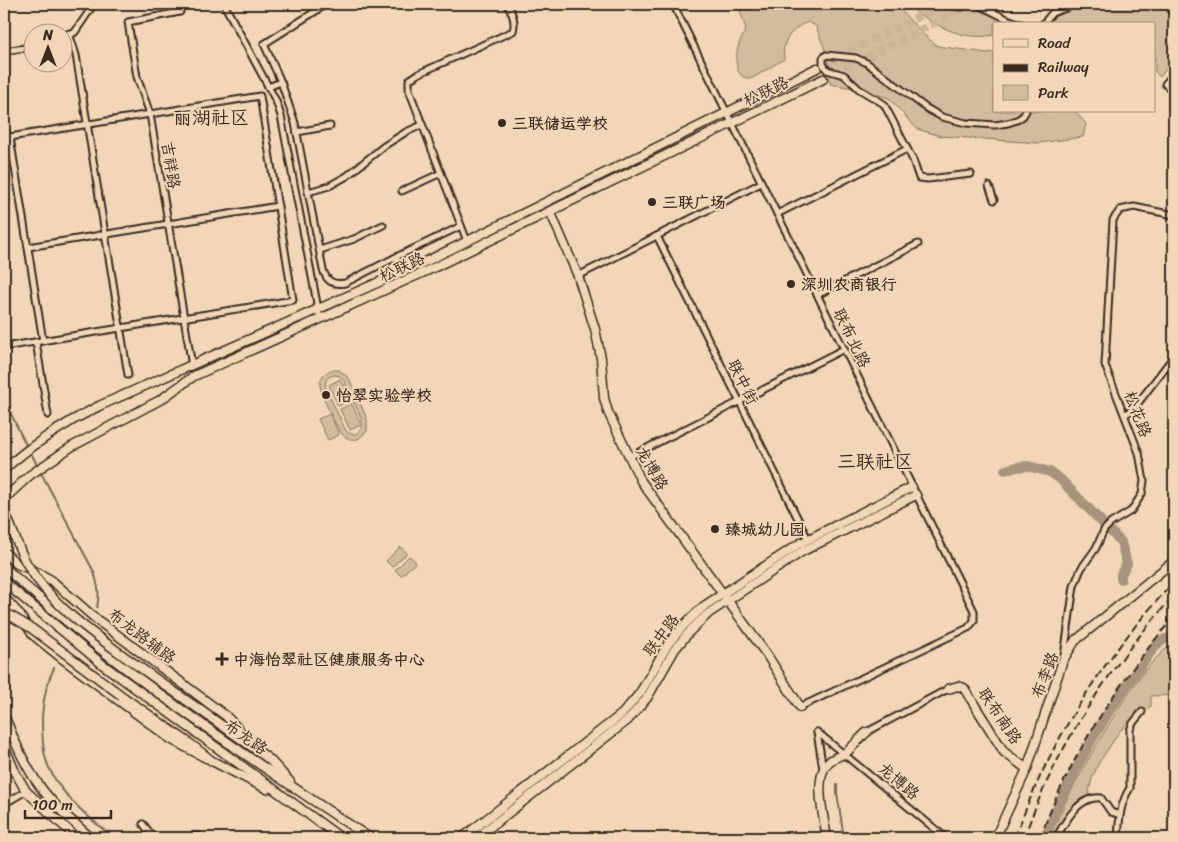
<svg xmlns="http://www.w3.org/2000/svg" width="1178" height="842" viewBox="0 0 1178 842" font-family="Sriracha,'LXGW WenKai TC',sans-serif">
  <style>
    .green { fill: #d3bb9f; stroke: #87725e; fill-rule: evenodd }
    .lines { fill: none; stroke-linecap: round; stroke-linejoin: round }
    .stream { stroke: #7c6956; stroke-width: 2 }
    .river { stroke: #a8937c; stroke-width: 10 }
    .secondary-tunnel { stroke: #cdb499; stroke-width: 8; stroke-dasharray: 8 4; stroke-linecap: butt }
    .street-casing { stroke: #3b2a1e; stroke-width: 9 }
    .secondary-casing { stroke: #3b2a1e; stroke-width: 11 }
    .primary-casing { stroke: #3b2a1e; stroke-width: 11 }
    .street { stroke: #f1d7b8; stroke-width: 5 }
    .secondary { stroke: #f1d7b8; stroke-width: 8 }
    .primary { stroke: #f1d7b8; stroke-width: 8 }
    .rail { stroke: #3b2a1e; stroke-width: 2; stroke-dasharray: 8 4; stroke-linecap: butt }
    .primary-bridge-casing { stroke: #3b2a1e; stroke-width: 11; stroke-linecap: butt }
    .primary-bridge { stroke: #f1d7b8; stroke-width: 8 }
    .poi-dot { fill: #3b2a1e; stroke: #f1d7b8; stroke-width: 2 }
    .labels { text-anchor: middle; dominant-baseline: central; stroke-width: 4; stroke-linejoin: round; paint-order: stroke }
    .street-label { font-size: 16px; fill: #3b2a1e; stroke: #f1d7b8 }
    .poi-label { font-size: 16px; font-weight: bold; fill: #3b2a1e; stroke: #f1d7b8; text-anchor: start }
    .quarter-label { font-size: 19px; fill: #3b2a1e; stroke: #f1d7b8 }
  </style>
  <rect width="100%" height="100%" fill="#f1d7b8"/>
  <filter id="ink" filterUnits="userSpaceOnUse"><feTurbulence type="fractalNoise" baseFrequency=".02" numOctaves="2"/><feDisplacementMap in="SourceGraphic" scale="10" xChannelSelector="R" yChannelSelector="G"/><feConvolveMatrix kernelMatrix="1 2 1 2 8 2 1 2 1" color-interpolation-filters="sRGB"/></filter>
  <g filter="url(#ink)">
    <g class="green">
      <path d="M738,4H895L924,35L937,46L987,53L994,52V111H1075L1086,124L1083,137L1039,143L941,136L917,129L889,98L853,88L830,84V63L816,26L808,22C798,25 787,35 784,46C783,50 784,55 784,59L753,78C738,81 734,64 737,52C738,44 743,36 746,29Z"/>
      <path d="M905,4H967L969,10C983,9 995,17 1007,24H994V35C961,42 931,23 905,4Z"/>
      <path d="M1086,4H1174V59L1160,77L1155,72L1154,24H1049C1056,11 1073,7 1086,4Z"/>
      <path d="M331,370H339L349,378L367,419V431L358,439C352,440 347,439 343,435C337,430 320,393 320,385C320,378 324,373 331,370ZM335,375L340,376L344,381L362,420V429L356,434H351L346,431L326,389C324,381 327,376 335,375Z"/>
      <polygon points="340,379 350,400 338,406 329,385"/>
      <polygon points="352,404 361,425 350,430 340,409"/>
      <polygon points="330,414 339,435 328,440 318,419"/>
      <polygon points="400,547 407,553 392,567 386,561"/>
      <polygon points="409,556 416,562 401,576 395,570"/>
      <path d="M1174,642V695L1151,696V706L1135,716L1120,731L1100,761L1092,778L1088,796C1069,809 1063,817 1054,838H1049C1065,800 1085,764 1106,729C1125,697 1145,664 1174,642Z"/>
    </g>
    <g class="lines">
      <g class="stream">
        <polyline points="4,387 11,414 27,447"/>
        <polyline points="30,451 38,467"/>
        <path d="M40,471L94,572C98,585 100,594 97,607"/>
        <path d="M54,668C46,684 43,700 42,717C42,730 42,743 45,756C53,790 88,816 113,838"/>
        <polyline points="837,784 837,793 844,838"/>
      </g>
      <g class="river">
        <polyline points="1005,470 1017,467 1028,466 1050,472 1060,479 1121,542 1127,564 1121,574 1121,579"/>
        <path d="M1045,838C1069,777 1101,718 1141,666C1147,658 1154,645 1163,640C1166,638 1171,638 1174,637"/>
      </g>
      <g class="secondary-tunnel">
        <polyline points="817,68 944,4"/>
        <polyline points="823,79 972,4"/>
      </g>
      <g class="street-casing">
        <g id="street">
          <polyline points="224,4 276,101 281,116 320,319"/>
          <polyline points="673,4 974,611 974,621 968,628 800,707"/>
          <polyline points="945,4 961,7 969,4"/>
          <polyline points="977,4 1007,19 1021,24"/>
          <polyline points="180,12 128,22 137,77 150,114 192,366"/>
          <polyline points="1043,24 1052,13 1077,4"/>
          <polyline points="69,33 76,55 128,375"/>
          <polyline points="62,41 75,32 94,4"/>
          <polyline points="4,51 32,47"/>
          <polyline points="1174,74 1165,84 1174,92"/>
          <polyline points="281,82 264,44 327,4"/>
          <path d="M268,87L281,82L295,123L323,270C327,282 333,285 345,283L396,257"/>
          <polyline points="4,131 10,137 43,341"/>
          <polyline points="297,132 330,126"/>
          <polyline points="971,174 928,179 919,178 913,160 884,104 859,89 844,75 827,70 823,64 823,58 826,55 856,58 867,63 926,108 942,117 966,123 995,125 1008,123 1017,120 1023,116 1026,111"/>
          <polyline points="989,186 994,200"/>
          <polyline points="402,191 441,173"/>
          <polyline points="308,192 329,186 347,176 384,146 406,132 422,125"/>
          <polyline points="777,214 907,149"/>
          <polyline points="657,236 808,539"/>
          <path d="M467,241L409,90V80L418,74L513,31C516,22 512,12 507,4"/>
          <polyline points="28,247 278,206"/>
          <polyline points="320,250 354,239 383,225"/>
          <polyline points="402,272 396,257 461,226"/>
          <polyline points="578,276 761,183"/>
          <polyline points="817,295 918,244"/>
          <polyline points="36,342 48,415"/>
          <polyline points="4,347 293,300 260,96 10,137"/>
          <polyline points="1125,415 1135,407 1174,356"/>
          <polyline points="629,457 844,349"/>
          <polyline points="1064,656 1074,586 1081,569 1096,548 1104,530 1111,523 1131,511 1142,494 1144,481 1139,453 1105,365 1113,220 1120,210 1134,207 1174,215"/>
          <polyline points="817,732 946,838"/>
          <polyline points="817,732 823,769"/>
          <polyline points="867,732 948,689"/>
          <polyline points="4,804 26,791"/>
          <polyline points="143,824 154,838"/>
          <polyline points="187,838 198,836"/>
          <path d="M1056,838C1065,822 1079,795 1101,798L1111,812L1120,815"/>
          <path d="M1118,838C1119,821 1120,803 1130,788V730L1133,723L1142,712"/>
        </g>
      </g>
      <g class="secondary-casing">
        <g id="secondary">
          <polyline points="550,211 578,276 595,329 601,358 604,398 608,412 641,481 767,655 800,707"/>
          <path d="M4,469C33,444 65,423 99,406L429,260L817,68"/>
          <polyline points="4,499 30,475 71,447 160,400 194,376 433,268 823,79"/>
          <polyline points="4,552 17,564 37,572 51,580 96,619 226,716 253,745"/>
          <polyline points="4,597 19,614 33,635 59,656 172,740 206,758"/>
          <polyline points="948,689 958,686 964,688 1004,752 1027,769"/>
          <polyline points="462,838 622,714 640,693 668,644 685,624 704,606 799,544 912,487"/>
          <polyline points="476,838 628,720 647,698 675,649 691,630 709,613 803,551 916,495"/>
          <path d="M827,838C824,819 813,778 828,763C833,757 838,757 844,754C848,752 861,737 867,732"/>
          <polyline points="995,838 1027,769 1063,660 1075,641 1174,561"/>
        </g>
      </g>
      <g class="primary-casing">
        <g id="primary">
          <path d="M4,567C38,597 72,627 108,655C192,720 281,780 370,838"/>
          <polyline points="4,582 102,664 341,838"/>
          <polyline points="128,659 258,751 270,760 290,782"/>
          <polyline points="122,696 188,742 212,761 267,789"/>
          <path d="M4,715C14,739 23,763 39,785C53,805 73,822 91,838"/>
          <polyline points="4,746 15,772 26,791 77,838"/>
        </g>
      </g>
      <use href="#street" class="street"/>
      <use href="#secondary" class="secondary"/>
      <use href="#primary" class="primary"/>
      <g class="rail">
        <path d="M1015,838C1048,743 1105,655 1174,582"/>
        <path d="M1024,838C1055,748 1110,666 1174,596"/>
        <path d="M1040,838C1069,757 1118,682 1174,617"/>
      </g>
      <g class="primary-bridge-casing">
        <g id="primary-bridge">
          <path d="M4,511C13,528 17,547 27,564C51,605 91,632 128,659"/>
          <polyline points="4,612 31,628 122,696"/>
        </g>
      </g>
      <use href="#primary-bridge" class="primary-bridge"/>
    </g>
  </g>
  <g class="poi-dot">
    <circle cx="502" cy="123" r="5"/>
    <circle cx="652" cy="202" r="5"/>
    <circle cx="791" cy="284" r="5"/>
    <circle cx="326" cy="395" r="5"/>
    <circle cx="715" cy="529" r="5"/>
    <path d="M219.5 651.5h5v5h5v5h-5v5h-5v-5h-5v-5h5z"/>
  </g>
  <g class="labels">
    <g class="street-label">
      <text transform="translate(766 91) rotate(-26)">松联路</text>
      <text transform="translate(171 165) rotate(81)">吉祥路</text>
      <text transform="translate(402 267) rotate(-25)">松联路</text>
      <text transform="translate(852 338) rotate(64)">联布北路</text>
      <text transform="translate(743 382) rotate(63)">联中街</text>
      <text transform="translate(1138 414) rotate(69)">松花路</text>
      <text transform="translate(652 468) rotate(60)">龙博路</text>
      <text transform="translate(661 635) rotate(-53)">联中路</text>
      <text transform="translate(142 636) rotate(37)">布龙路辅路</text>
      <text transform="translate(1045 675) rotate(-69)">布李路</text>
      <text transform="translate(1000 716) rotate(56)">联布南路</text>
      <text transform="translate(246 737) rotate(35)">布龙路</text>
      <text transform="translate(899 781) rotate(40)">龙博路</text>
    </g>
    <g class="poi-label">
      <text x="512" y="123">三联储运学校</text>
      <text x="662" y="202">三联广场</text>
      <text x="801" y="284">深圳农商银行</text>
      <text x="336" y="395">怡翠实验学校</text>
      <text x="725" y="529">臻城幼儿园</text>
      <text x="233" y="659">中海怡翠社区健康服务中心</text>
    </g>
    <g class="quarter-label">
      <text x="211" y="117">丽湖社区</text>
      <text x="875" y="461">三联社区</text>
    </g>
  </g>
  <rect width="1178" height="842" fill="none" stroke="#f1d7b8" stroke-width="20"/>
  <rect x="10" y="10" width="1158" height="822" fill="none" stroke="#3b2a1e" stroke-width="2" filter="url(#ink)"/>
  <rect x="993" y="22" width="162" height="90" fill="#f1d7b8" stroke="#a8927a"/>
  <rect x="1003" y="39" width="25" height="8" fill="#f1d7b8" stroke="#a8927a"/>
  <text x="1038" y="48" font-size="15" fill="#3b2a1e">Road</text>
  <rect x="1003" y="64" width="25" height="8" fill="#3b2a1e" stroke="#a8927a"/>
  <text x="1038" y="72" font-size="15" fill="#3b2a1e">Railway</text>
  <rect x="1003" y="85" width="25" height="15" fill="#d3bb9f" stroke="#a8927a"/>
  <text x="1038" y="98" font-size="15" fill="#3b2a1e">Park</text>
  <g transform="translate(48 48)"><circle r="24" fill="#f1d7b8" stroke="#a8927a"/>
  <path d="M0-4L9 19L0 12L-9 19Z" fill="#3b2a1e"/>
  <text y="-8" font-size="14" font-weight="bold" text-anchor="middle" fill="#3b2a1e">N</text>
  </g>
  <path d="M25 810v8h86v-8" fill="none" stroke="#3b2a1e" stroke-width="2.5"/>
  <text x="32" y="810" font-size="15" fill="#3b2a1e" stroke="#f1d7b8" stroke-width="4" paint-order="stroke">100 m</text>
</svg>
